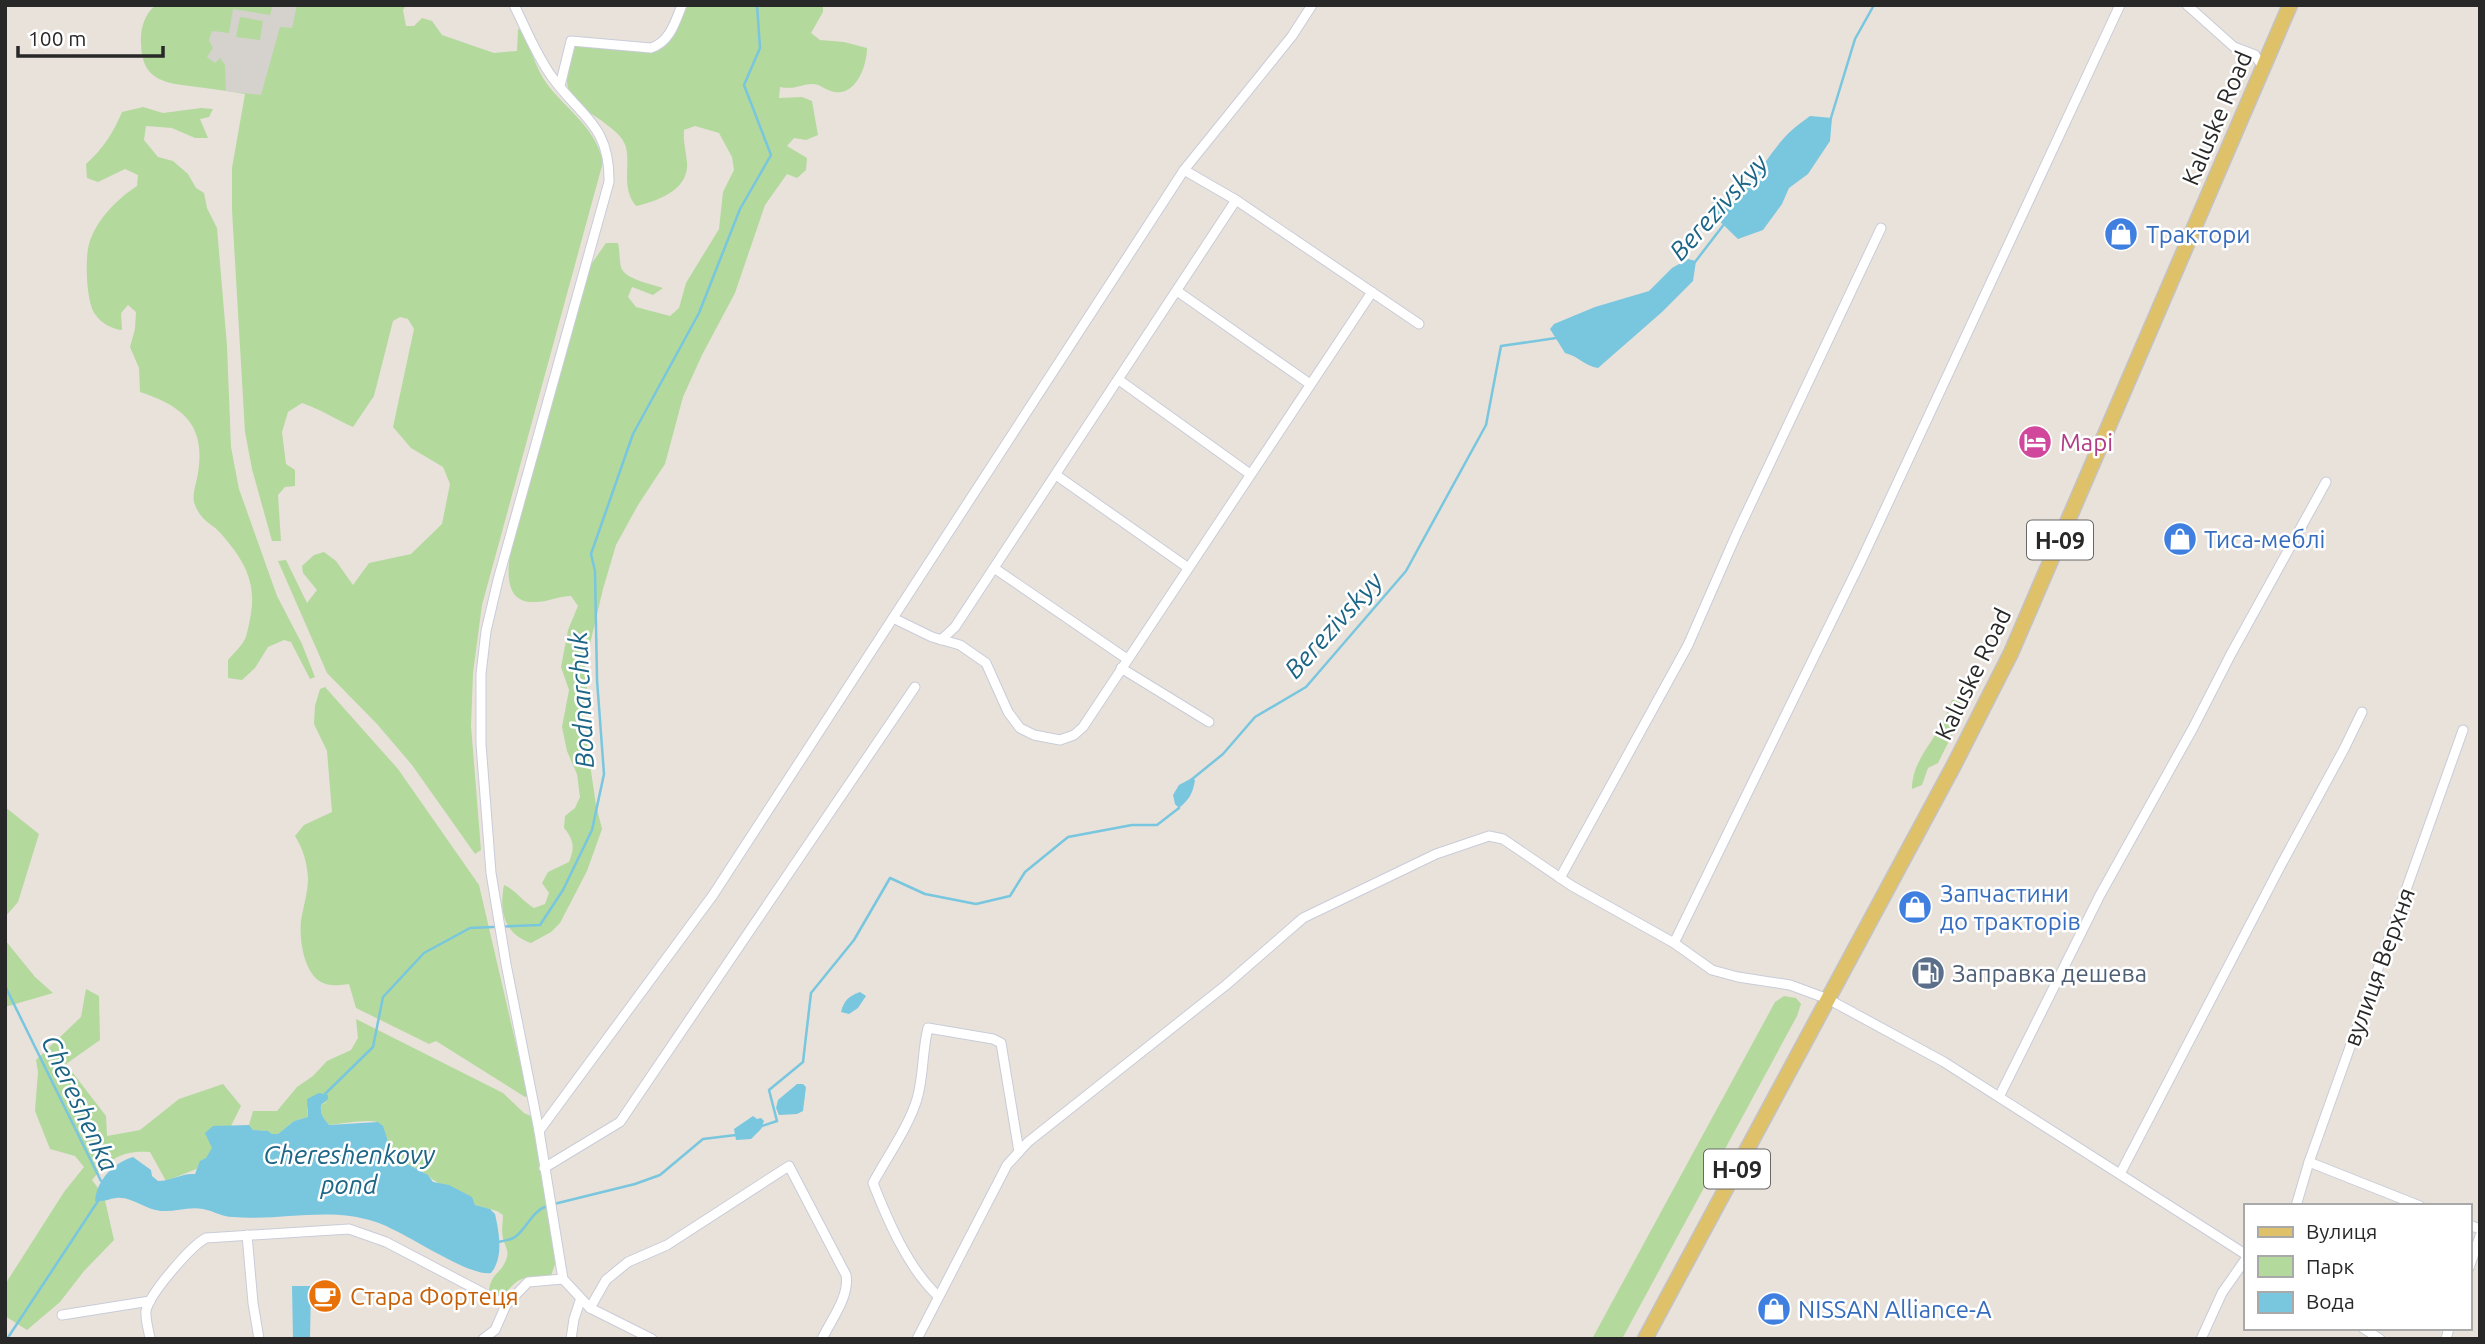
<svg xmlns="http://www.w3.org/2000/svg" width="2485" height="1344" viewBox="0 0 2485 1344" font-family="Ubuntu,sans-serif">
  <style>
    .green { fill: #b3d99d }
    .plaza { fill: #d5d2cd; fill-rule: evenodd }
    .water { fill: #79c6df }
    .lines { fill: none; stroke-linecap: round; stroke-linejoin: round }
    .stream { stroke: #79c6df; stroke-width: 2.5 }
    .street-casing { stroke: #c9ccd8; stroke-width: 11 }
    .primary-casing { stroke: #c3c3c3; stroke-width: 17 }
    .street { stroke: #fff; stroke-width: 9 }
    .primary { stroke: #dfc169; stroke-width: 14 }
    .labels { text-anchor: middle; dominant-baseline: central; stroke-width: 5; stroke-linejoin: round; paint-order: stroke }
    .shield { fill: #fff; stroke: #686868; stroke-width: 2 }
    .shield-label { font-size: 23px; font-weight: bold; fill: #282828 }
    .street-label { font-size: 24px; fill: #282828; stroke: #fff }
    .shop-label { font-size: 24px; fill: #366cbe; stroke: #fff; text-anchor: start }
    .hotel-label { font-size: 24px; fill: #b23c85; stroke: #fff; text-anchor: start }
    .service-label { font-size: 24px; fill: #4e5e75; stroke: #fff; text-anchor: start }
    .food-label { font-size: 24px; fill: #c56008; stroke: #fff; text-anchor: start }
    .water-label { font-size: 26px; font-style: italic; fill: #1c6587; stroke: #fff }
  </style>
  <rect width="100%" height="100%" fill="#e8e2db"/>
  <g class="green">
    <path d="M156,5H406L403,10L406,26H414L422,18L432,21L442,35L494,53L517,51L518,29L522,30C530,47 536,69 547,84C568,111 595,127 603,162L482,605L473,673L471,726L481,850L475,854L412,765L377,724L327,673L278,561L286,560L307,603L317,590L303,573L302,566L314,555L324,552L336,561L353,585L369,563L411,554L442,524L450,484L443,467L411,448L393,427L414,329L408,319L400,317L393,321L374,396L353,427C335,419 320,409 302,403L288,412L282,432L286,464L295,470V486L285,487L278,495L281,541H272L252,469L245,432L232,210V168L245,94C229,91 213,89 197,87C166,83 142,82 141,44C140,30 144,14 156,5Z"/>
    <path d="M684,5H823V12L811,33L820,40L844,42L867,48C867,66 856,96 834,92C827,91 820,84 813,84C800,84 797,90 780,87L779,98L802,97L812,101L818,135L806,140L794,138L787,146L807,158L806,170L797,178L787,174L765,205L735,293L702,355L683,397L665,464L638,505L616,545L603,589L585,665L587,688L583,710V733L587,744L596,805L602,829L587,871L560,923L551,932L531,943C504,934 499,911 504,885C517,891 522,901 534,908L545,904L549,893L542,883L548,872L569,862C575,848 574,840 564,828L565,816L575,808L580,797L577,774L567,751L562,727L569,690L561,667L568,630L578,606L571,596C557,596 546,603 533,602C498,602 510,556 513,535L585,273L606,243H618C620,251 619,259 621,267C624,279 651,284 663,288L653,295L632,287L628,297L636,307L670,316L679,308L686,283L719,229L723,192L734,170L732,157L719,133L695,126L684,130C683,142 686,151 687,163C689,190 657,201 636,206C618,185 635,157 622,139C610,122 578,110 569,91C563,78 573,57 576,43L665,44Z"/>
    <path d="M143,107L163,113L201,108L213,109L209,117L200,119L208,138H195L172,128L146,126L144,140L158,157L173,161L188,174L196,188L204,193L207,208L217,228L227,346L231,447L239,489L277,596L302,644L315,677L310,679L291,642L284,640L268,647L255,668L242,680L228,678V660C233,654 241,647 245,639C247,635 248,628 249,624C258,586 247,564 223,536C213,523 202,523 195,505C191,496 197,482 198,473C206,424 182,406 140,392L139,368L130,347L135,329L136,312L128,305L121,313L122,330C111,329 101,323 95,314C86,302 85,258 89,244C96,220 117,199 137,186L138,175L125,169L98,182L87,178L86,164C103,149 113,133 122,112Z"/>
    <path d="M325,687L398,769L479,885L528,1096L525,1097L436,1041L429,1044L356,1008L349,984C340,985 330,987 321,982C304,972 299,940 301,921C303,907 308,893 308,878C307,862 303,849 295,836L304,825L332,812L327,751L314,724L315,706L320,689Z"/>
    <path d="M1952,700L1959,701L1962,705L1956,727L1938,763L1928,768L1922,785L1912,789C1912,766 1926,750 1937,732C1943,722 1948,711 1952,700Z"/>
    <polygon points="5,807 39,834 18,902 5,917"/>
    <polygon points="5,940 35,977 53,993 5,1007"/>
    <path d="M86,989L99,996L100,1040L66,1064L106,1116L107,1136L140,1130L179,1099L223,1084L241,1106L231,1126L199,1168L166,1181L150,1152C121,1150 110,1159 92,1180L104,1196L114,1240L84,1271L60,1302L27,1330L5,1316L6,1283L64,1192L84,1167L75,1156L50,1149L35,1111L38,1072L36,1060L81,1017Z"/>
    <polygon points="1784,996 1796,998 1801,1004 1797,1016 1622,1339 1592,1339 1775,1002"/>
    <path d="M356,1019L503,1093L524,1113L533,1117L556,1261L551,1276C542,1276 531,1276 522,1279C507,1284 509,1302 489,1290C492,1272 500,1275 506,1260C510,1251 505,1247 503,1238C501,1231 503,1222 503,1215L497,1211L475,1205L473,1201C457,1193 440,1186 427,1175C417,1167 404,1164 395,1155C389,1147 384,1124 377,1122C366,1119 341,1124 329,1125C324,1118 320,1115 321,1105L327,1102L307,1108L308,1117L294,1121L278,1134H272L267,1131L253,1130L249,1125L253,1111H277L297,1087L313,1076L327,1061L351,1050L358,1038Z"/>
  </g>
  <path class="plaza" d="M273,5H297L292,28L280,27L261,95L226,91L225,65L220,58L215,63L207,57L213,48L209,40L212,31L229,33L233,9L270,15ZM240,17L263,21L260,40L236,37Z"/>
  <g class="water">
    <path d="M1810,116L1832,118L1830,141L1808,174L1789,188L1782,204L1763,230L1738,239L1710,212L1713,202C1753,195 1765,154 1792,130C1797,125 1804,121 1810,116Z"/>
    <path d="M1688,259L1696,261L1693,281L1662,312L1598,368C1585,366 1578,356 1565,353L1550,329L1554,324L1595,307L1649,291L1672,268Z"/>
    <path d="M1192,778L1195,780C1193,793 1189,800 1179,808L1175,804L1173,795L1179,785Z"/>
    <path d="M860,992L866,996L858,1008L849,1014L841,1012C844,1000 849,996 860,992Z"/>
    <polygon points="797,1084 803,1084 806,1087 803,1111 797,1114 779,1115 776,1108 778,1100"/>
    <path d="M319,1093L328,1095V1099L321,1105C320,1115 324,1118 329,1125L378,1122L383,1126L391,1150L398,1159L428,1175L433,1182L449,1185L472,1197L475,1205L490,1209L495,1214C499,1232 504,1257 491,1273C468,1277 404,1231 376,1222C329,1206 281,1221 233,1217C222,1217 214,1211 203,1209C189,1206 175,1212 161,1211C145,1210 132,1196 116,1198C108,1199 104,1202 95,1201C97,1180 113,1163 133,1157L151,1170L152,1176L158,1181C171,1181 182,1173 195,1174L200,1161L206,1158L212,1148L205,1133L213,1126L249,1125L253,1130L268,1131L272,1134H278L294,1121L308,1117L307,1099Z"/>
    <polygon points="753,1116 757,1119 761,1118 764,1121 761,1129 751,1139 736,1140 734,1129"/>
    <polygon points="292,1286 311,1286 310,1339 293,1339"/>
  </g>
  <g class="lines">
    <g class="stream">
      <polyline points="1830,121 1855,39 1874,5"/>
      <polyline points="1695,262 1725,223"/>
      <polyline points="1191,780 1223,754 1255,717 1306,687 1406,571 1486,425 1501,346 1556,338"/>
      <polyline points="5,986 101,1181"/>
      <polyline points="325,1094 373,1047 383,997 424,953 470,928 540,925 563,890 592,830 604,774 597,680 595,571 591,554 633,434 699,313 740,209 771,155 744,85 760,48 757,5"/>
      <polyline points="759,1127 777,1121 769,1090 803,1062 811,993 854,940 890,878 925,894 976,904 1010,896 1025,872 1068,837 1132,825 1157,825 1179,808"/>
      <polyline points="554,1204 635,1184 660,1175 703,1139 736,1135"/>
      <path d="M498,1242C503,1241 511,1240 515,1237C527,1228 532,1211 547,1206"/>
      <polyline points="7,1339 98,1201"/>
    </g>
    <g class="street-casing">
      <g id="street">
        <path d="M514,5C526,29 536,55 552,77C581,117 610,125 609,182L498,580L486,631L481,674V744L491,873L506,964L539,1131L563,1279L590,1308L652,1339"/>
        <polyline points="2187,5 2234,47 2255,55 2263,68"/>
        <path d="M560,86L571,41L651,48C670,42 675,22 682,5"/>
        <polyline points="1184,170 1236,200 1419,324"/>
        <polyline points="1177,291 1310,384"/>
        <polyline points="1119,380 1250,474"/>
        <polyline points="1056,475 1187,567"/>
        <polyline points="994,568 1127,659"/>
        <polyline points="893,618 932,637 960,645 986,663 1008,712 1020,728 1034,735 1060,740 1074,735 1083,727 1372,292"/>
        <polyline points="941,640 955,627 1236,200"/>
        <polyline points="1121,668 1209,722"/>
        <polyline points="1560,878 1688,645 1737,533 1881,228"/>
        <polyline points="1674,943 1861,561 2120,5"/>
        <polyline points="1999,1097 2100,895 2193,728 2231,654 2326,482"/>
        <polyline points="539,1131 713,895 1184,170 1292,36 1312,5"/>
        <polyline points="2309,1162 2420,1206"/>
        <polyline points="544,1168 620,1122 915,687"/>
        <polyline points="2120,1174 2281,865 2344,749 2362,712"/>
        <polyline points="2296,1206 2309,1162 2463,730"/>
        <polyline points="2469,1225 2480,1229"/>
        <polyline points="247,1235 253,1303 259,1339"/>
        <polyline points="2469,1268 2480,1236"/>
        <path d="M938,1296C908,1268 888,1221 873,1183C887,1157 909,1126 917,1099C924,1075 922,1051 928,1028L993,1039L1001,1043L1019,1152"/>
        <path d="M590,1308L606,1280L628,1262L667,1245L789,1166L846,1275C850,1296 831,1320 822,1339"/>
        <polyline points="62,1315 150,1301"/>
        <polyline points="2363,1328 2380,1339"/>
        <path d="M150,1339C149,1331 145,1319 146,1311C149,1294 191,1246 206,1238L349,1229L386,1242L506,1305"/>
        <polyline points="483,1339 495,1330 506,1305 528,1282 563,1279"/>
        <polyline points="571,1339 574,1319 580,1301"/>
        <polyline points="917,1339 1007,1165 1028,1142 1226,985 1303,918 1436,854 1489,836 1503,839 1572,886 1674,943 1712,970 1738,977 1790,985 1828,999 1944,1062 2245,1254"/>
        <polyline points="2201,1339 2222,1293 2245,1260"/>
        <polyline points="2446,1339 2449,1328"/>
      </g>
    </g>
    <g class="primary-casing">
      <polyline id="primary" points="1645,1339 1954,765 2011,653 2290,5"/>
    </g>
    <use href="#street" class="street"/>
    <use href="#primary" class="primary"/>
  </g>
  <defs>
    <g id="shop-disc" transform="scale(1.75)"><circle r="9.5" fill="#3f7fe0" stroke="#fff"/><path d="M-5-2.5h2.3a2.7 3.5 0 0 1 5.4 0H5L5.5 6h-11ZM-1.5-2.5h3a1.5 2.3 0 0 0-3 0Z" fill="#fff"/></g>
    <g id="hotel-disc" transform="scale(1.75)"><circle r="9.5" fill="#d1479c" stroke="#fff"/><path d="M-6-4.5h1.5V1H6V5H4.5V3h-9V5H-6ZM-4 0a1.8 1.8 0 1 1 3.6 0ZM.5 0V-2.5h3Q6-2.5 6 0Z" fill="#fff"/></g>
    <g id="fuel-disc" transform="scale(1.75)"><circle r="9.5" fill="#5c6f8a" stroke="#fff"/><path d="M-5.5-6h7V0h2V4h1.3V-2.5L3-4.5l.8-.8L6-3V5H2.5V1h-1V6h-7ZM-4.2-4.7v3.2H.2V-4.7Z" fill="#fff"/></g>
    <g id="cafe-disc" transform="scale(1.75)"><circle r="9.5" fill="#e8710a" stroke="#fff"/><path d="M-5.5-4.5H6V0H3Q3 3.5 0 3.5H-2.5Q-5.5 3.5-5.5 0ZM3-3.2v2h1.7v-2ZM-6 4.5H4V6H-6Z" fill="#fff"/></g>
  </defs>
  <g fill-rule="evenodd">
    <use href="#shop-disc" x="2121" y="234"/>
    <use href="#hotel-disc" x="2035" y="442"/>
    <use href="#shop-disc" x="2180" y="539"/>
    <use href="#shop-disc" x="1915" y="907"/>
    <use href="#fuel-disc" x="1928" y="973"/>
    <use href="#cafe-disc" x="325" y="1296"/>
    <use href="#shop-disc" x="1774" y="1309"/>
  </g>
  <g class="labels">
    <g class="shield">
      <rect x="2027" y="520.5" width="66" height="39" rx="5"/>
      <rect x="1704" y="1149.5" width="66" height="39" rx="5"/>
    </g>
    <g class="shield-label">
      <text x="2060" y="540">Н-09</text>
      <text x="1737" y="1169">Н-09</text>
    </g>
    <g class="street-label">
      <text transform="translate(2217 118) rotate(-67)">Kaluske Road</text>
      <text transform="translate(1973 674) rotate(-64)">Kaluske Road</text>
      <text transform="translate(2379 967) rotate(-70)">вулиця Верхня</text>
    </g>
    <g class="shop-label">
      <text x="2146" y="234">Трактори</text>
      <text x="2204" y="539">Тиса-меблі</text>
      <text x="1940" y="893">Запчастини<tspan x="1940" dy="28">до тракторів</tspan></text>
      <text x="1798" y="1309">NISSAN Alliance-A</text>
    </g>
    <g class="hotel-label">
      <text x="2060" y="442">Марі</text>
    </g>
    <g class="service-label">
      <text x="1952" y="973">Заправка дешева</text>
    </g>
    <g class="food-label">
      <text x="350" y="1296">Стара Фортеця</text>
    </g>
    <g class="water-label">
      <text transform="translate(1718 207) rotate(-48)">Berezivskyy</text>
      <text transform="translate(1333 625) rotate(-48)">Berezivskyy</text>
      <text transform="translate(581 700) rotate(-93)">Bodnarchuk</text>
      <text transform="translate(80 1103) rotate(65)">Chereshenka</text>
      <text x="349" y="1154">Chereshenkovy<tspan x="349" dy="30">pond</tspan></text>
    </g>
  </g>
  <rect width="2485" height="1344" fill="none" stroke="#282828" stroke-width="14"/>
  <rect x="2244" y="1204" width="228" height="126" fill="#ffffff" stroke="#a9a9a9" stroke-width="2"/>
  <rect x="2258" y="1227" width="35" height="10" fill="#dfc169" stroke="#a9a9a9" stroke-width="2"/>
  <text x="2306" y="1239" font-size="21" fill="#282828">Вулиця</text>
  <rect x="2258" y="1256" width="35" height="21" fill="#b3d99d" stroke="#a9a9a9" stroke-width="2"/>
  <text x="2306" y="1274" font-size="21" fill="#282828">Парк</text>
  <rect x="2258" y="1292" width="35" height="21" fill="#79c6df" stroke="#a9a9a9" stroke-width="2"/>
  <text x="2306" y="1309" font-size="21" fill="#282828">Вода</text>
  <path d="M18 46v10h145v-10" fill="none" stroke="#282828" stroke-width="3.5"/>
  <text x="28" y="46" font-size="21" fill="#282828" stroke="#ffffff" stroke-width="5" paint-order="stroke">100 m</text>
</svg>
